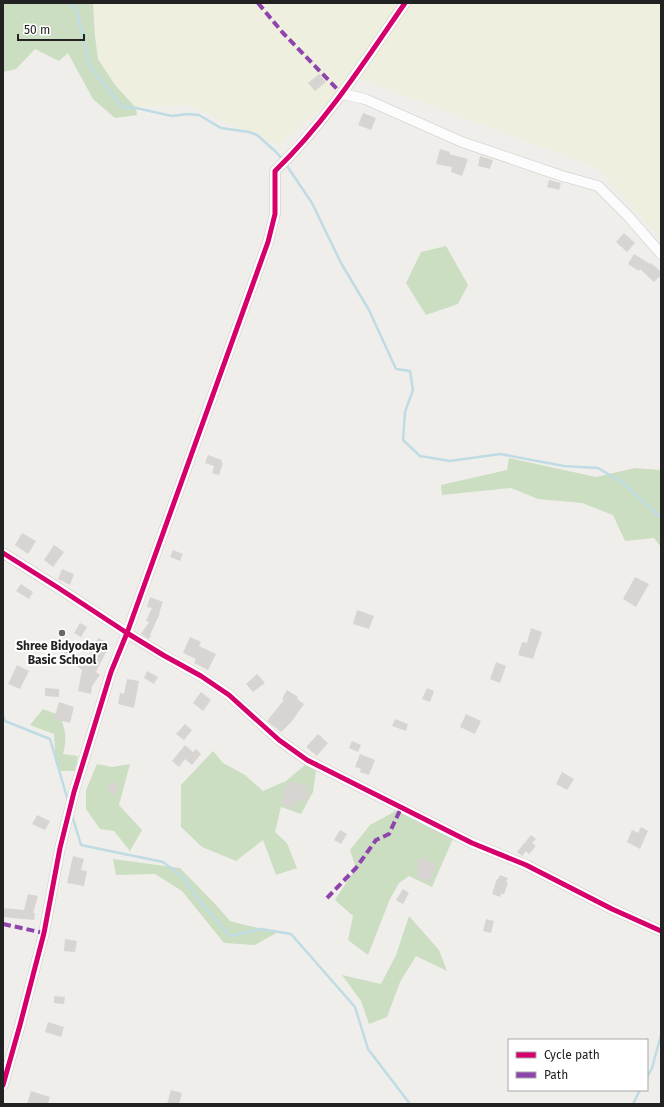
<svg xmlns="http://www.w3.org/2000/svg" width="664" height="1107" viewBox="0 0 664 1107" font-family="'Fira Sans',sans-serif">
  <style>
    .farmland { fill: #efefdf }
    .forest { fill: #cbdec1 }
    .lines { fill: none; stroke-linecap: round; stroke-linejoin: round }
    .stream { stroke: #bfdbe3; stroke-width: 2.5 }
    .building { fill: #d7d4d2 }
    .minor-casing { stroke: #c9c8c7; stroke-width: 11 }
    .minor { stroke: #fdfcfc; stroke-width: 10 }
    .quiet { stroke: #8e44ad; stroke-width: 4; stroke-dasharray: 8 4; stroke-linecap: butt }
    .cycleway-casing { stroke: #fff; stroke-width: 8 }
    .cycleway { stroke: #d6006c; stroke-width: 5 }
    .poi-dot { fill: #6a6968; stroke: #fff; stroke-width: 1.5 }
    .labels { text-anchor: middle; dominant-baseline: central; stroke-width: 4; stroke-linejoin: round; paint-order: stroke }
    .poi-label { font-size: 12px; font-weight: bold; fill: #222; stroke: #fff }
  </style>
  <rect width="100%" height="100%" fill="#f0eeeb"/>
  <polygon class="farmland" points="93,3 661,3 661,239 598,168 357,78 279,145 187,105 136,108 115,85 98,59"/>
  <g class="forest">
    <polygon points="3,3 93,3 95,36 98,59 115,85 136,108 137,115 115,118 93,99 68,53 59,61 35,49 16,69 3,72"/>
    <polygon points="446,246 468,285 458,304 426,315 406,283 421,252"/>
    <polygon points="509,458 596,477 635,468 661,470 661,547 654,538 625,541 613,515 582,503 538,499 511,488 442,495 441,485 507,470"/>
    <path d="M43,709L59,715C66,730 67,738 63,754L78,756L75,771H59L55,756L54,734L30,725Z"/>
    <polygon points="213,751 223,763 245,775 263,791 286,781 305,765 316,771 313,792 301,814 281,807 275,832 287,843 297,868 276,875 263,840 236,861 202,847 181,827 181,785"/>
    <polygon points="97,764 112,767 130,764 119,805 142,830 130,851 114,831 100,829 86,809 86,790"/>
    <polygon points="401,808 455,834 432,887 409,876 399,883 390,899 368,955 348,940 353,916 335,900 356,868 350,850 370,825"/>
    <polygon points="113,859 180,868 218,907 230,921 245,925 278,932 255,945 224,943 182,891 155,874 116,875"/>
    <polygon points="409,916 439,950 447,971 416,956 400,982 387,1017 369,1024 361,1001 342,975 381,984 396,955"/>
  </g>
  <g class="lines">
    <g class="stream">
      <polyline points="70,3 76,9 90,66 122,107 136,108 172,116 187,114 199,115 221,128 249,132 257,135 276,152 282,159"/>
      <polyline points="285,163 312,203 341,263 369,310 396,369 410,371 413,390 405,412 403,440 420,456 450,461 500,454 564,466 598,468 623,483 661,518"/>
      <polyline points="3,716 5,721 50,739 68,801"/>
      <polyline points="72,815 81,845 163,862 183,877 201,903 230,936 261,929 291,934 355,1007 368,1049 410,1104"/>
      <polyline points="647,1077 652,1068 661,1035"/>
      <polyline points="633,1104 640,1090"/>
    </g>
  </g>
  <g class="building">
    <polygon points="319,74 326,82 315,91 308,83"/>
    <polygon points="363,113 376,118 371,130 358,125"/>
    <polygon points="440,149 450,152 449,154 468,159 462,176 451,172 452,167 436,164"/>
    <polygon points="480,156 493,160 490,169 478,166"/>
    <polygon points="549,180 561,183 559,190 547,187"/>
    <polygon points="624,233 635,243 627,252 616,242"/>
    <polygon points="634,254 650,264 651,263 661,272 661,275 654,282 640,269 639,271 628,264"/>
    <polygon points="208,455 222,460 221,462 223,463 219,475 212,473 214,466 205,463"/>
    <polygon points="22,533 36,541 28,554 15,545"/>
    <polygon points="54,545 64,552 53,567 44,560"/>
    <polygon points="173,550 183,554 180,561 170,557"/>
    <polygon points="62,569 74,574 70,585 58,579"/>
    <polygon points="635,577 649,584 636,607 623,599"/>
    <polygon points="21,584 33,592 29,599 16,591"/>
    <polygon points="150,597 163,602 159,613 160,613 150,635 151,636 149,639 141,634 149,622 146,621 152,608 147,607"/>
    <polygon points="357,610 374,616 369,629 353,624"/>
    <polygon points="80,623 87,627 81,637 74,633"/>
    <polygon points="531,628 542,632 533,659 518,655 522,642 527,643"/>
    <polygon points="190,637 201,642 199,646 216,654 208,670 194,663 196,659 183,653"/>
    <polygon points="98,638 110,644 96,672 100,675 92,686 91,694 78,691 82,670 63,655 68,648 87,661"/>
    <polygon points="496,662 506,666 500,683 490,679"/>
    <polygon points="17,665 29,671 20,689 8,684"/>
    <polygon points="147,671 158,677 154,684 144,678"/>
    <polygon points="257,674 265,683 253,692 246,684"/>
    <polygon points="127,679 139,681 134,708 118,704 120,693 124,694"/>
    <polygon points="45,688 59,689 59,697 45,696"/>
    <polygon points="427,688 434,691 430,702 422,699"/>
    <polygon points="287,690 298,697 297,699 304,704 292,721 281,732 267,721 284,700 282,699"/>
    <polygon points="201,692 211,700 203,711 193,703"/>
    <polygon points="59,702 74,707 70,723 54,719"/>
    <polygon points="466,714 481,721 475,734 460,727"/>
    <polygon points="395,719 408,724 406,731 392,726"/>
    <polygon points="185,724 192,730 184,740 176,734"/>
    <polygon points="318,734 328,743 317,756 306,747"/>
    <polygon points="352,741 361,745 358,752 349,748"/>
    <polygon points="185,745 193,752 196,749 201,754 192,765 185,759 179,767 172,761"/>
    <polygon points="360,754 375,760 369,775 360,772 361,769 355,767"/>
    <polygon points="562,772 574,779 567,790 556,784"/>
    <polygon points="111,781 119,785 115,796 107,792"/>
    <polygon points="287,781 308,786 306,792 309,792 306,802 297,800 294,809 281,805"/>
    <polygon points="37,815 50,821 45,830 32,824"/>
    <polygon points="641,827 648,831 640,849 627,842 632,830 638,833"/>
    <polygon points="340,830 347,834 341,844 334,840"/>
    <polygon points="531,835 536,839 532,843 536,846 529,854 526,851 522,856 517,852"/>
    <polygon points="73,856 84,859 81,870 87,871 84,886 67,883"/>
    <polygon points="419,858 436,864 430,882 416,877 420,868 416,867"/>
    <polygon points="500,875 508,878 506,882 508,883 504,894 501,894 500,897 492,894 497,879 498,879"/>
    <polygon points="403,889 409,893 403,904 396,900"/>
    <polygon points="28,894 38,896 33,913 35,913 34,920 3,917 3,908 24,910"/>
    <polygon points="486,919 494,921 491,933 483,931"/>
    <polygon points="65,939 77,941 75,952 64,951"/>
    <polygon points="54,996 65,997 64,1004 54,1003"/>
    <polygon points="48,1022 64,1027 61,1037 45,1032"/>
    <polygon points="171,1090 182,1093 179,1104 167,1104"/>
    <polygon points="31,1091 50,1097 48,1104 27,1104"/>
  </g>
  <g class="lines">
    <g class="minor-casing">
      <g id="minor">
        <polyline points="342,94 365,99 462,142 562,176 598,186 628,216 661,254"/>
        <polyline points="3,553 57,587 127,633 163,655 201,676 229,695 279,740 307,760 472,843 526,865 612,909 661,931"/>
        <path d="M3,1085L20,1025L44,933L60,848L74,792L111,672L127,633L268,242L275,214V171C326,122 365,61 405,3"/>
      </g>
    </g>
    <use href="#minor" class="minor"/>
    <g class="quiet">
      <polyline points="258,3 283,33 342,94"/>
      <polyline points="327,898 356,868 376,840 389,834 401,808"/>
      <polyline points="3,924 44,933"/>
    </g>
    <g class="cycleway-casing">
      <g id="cycleway">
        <polyline points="3,553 57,587 127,633 163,655 201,676 229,695 279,740 307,760 472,843 526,865 612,909 661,931"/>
        <path d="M3,1085L20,1025L44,933L60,848L74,792L111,672L127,633L268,242L275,214V171C326,122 365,61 405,3"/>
      </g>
    </g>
    <use href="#cycleway" class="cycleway"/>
  </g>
  <circle class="poi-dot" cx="62" cy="633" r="4"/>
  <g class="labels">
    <g class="poi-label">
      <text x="62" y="646">Shree Bidyodaya<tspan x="62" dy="14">Basic School</tspan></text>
    </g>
  </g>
  <rect width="664" height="1107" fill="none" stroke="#222222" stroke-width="8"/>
  <rect x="508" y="1039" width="140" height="52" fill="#ffffff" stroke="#a7a7a7"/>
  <rect x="516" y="1052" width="20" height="6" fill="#d6006c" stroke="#a7a7a7"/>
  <text x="544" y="1059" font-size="12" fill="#222222">Cycle path</text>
  <rect x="516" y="1072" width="20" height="6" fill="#8e44ad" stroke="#a7a7a7"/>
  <text x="544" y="1079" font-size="12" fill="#222222">Path</text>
  <path d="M18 34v6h66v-6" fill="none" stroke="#222222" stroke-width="2"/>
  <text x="24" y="34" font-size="12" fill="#222222" stroke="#ffffff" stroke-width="3" paint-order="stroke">50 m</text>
</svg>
